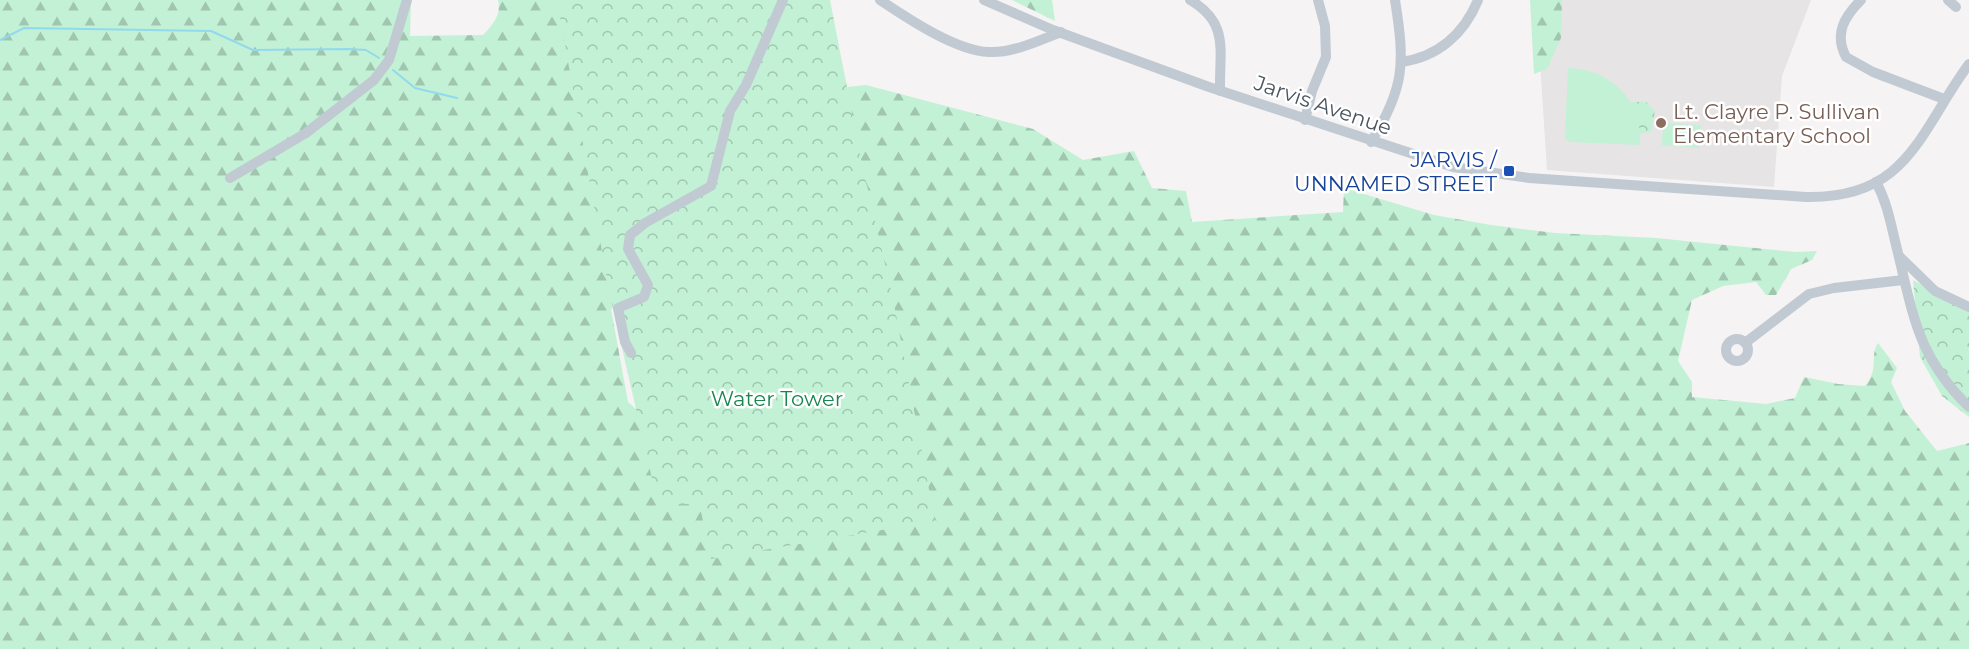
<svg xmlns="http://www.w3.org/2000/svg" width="1969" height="649" viewBox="0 0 1969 649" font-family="Montserrat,sans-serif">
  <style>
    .education { fill: #e6e4e5 }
    .forest { fill: url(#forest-firs); fill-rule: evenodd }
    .park { fill: url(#park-crowns) }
    .pitch { fill: #c3f1d5 }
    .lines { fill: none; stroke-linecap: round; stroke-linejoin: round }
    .stream { stroke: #90daee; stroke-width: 2 }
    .minor { stroke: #c1cad2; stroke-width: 10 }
    .education-dot { fill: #8d6e63; stroke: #fff; stroke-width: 2 }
    .transit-dot { fill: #1a4fb4; stroke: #fff; stroke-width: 2 }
    .labels { text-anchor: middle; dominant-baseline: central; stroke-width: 5; stroke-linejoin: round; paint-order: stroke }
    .street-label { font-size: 21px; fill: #4a5661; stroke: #fff }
    .education-label { font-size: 21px; fill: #785e54; stroke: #fff; text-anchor: start }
    .transit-label { font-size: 21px; fill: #164399; stroke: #fff; text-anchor: end }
    .park-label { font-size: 21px; fill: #17864f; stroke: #fff }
  </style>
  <defs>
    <pattern id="forest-firs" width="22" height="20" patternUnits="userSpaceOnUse" patternTransform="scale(1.5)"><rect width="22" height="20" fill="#c3f1d5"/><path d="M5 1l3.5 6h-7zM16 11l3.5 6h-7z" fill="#a0c6b0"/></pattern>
    <pattern id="park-crowns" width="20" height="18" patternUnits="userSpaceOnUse" patternTransform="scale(1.5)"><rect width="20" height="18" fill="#c3f1d5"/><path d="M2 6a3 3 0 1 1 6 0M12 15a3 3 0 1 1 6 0" fill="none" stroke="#a0c6b0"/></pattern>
  </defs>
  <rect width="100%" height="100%" fill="#f5f3f3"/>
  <polygon class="education" points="1536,0 1811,0 1782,76 1774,187 1547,170"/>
  <g class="forest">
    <path d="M0,0H411L410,36L483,35C492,25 502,15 498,0H772L842,64L847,87L866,85L1033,129L1083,160L1134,151L1152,188L1186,191L1192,222L1343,212L1344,188L1434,215L1491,225L1555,233L1656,238L1796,252L1817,251L1812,260L1791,269L1776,295H1766L1756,282L1723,286L1692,300L1678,361L1692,382V397L1766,404L1795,398L1804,377L1838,384L1865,386C1880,368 1869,357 1878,343L1897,368L1891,382L1905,411L1937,451L1969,443V649H0ZM626,301L638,411L628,402L611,309Z"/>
    <polygon points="1012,0 1052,0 1055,21"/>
    <polygon points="1530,0 1562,0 1561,38 1547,69 1534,74"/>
  </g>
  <g class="park">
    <polygon points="557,0 830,0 860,155 893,299 935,521 711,559 699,502 659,509 610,296"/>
    <polygon points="1630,102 1646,102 1655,111 1651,131 1640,134"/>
    <polygon points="1913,280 1969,311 1969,417 1942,396 1920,357"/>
  </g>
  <g class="pitch">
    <path d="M1568,68C1611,69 1643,101 1640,145L1570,142L1565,138Z"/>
    <polygon points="1663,123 1701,125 1700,148 1662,145"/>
  </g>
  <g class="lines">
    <g class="stream">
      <polyline points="0,40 24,28 211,31 253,50 348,49 366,50 379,58"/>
      <polyline points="393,70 415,88 457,98"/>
    </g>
    <g class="minor">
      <path d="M880,0C907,18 956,51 989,52C1013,53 1038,41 1061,32"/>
      <path d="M984,0L1053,30L1209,87L1453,167L1529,178L1806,197C1908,199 1919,132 1969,64"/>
      <path d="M1190,0C1230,23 1219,51 1220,91"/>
      <path d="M1861,0C1844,17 1834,34 1846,57L1873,72L1944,99"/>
      <polyline points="1948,0 1956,7"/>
      <path d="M1401,62C1438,57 1464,34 1478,0"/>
      <polyline points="1305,120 1312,91 1326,57 1325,26 1318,0"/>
      <path d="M1371,142C1405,88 1405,63 1395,0"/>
      <polyline points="230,178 306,133 374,80 389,60 407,0"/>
      <path d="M1876,182C1888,204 1891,226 1897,249C1913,314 1917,356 1969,407"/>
      <polyline points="1900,257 1935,291 1969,307"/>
      <circle cx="1737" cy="350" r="11"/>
      <polyline points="1745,343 1809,294 1834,288 1903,280"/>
      <polyline points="631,353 625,342 618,308 644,297 648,285 628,249 630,235 645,223 711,186 730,111 746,85 783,0"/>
    </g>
  </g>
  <circle class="education-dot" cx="1661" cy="123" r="6"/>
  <rect class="transit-dot" x="1503" y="165" width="12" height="12" rx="3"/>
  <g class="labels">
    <g class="street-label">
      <text transform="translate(1323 105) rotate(19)">Jarvis Avenue</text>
    </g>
    <g class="education-label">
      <text x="1673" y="111">Lt. Clayre P. Sullivan<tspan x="1673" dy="24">Elementary School</tspan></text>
    </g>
    <g class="transit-label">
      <text x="1497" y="159">JARVIS /<tspan x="1497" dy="24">UNNAMED STREET</tspan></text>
    </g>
    <g class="park-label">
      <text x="777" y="398">Water Tower</text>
    </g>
  </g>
</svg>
